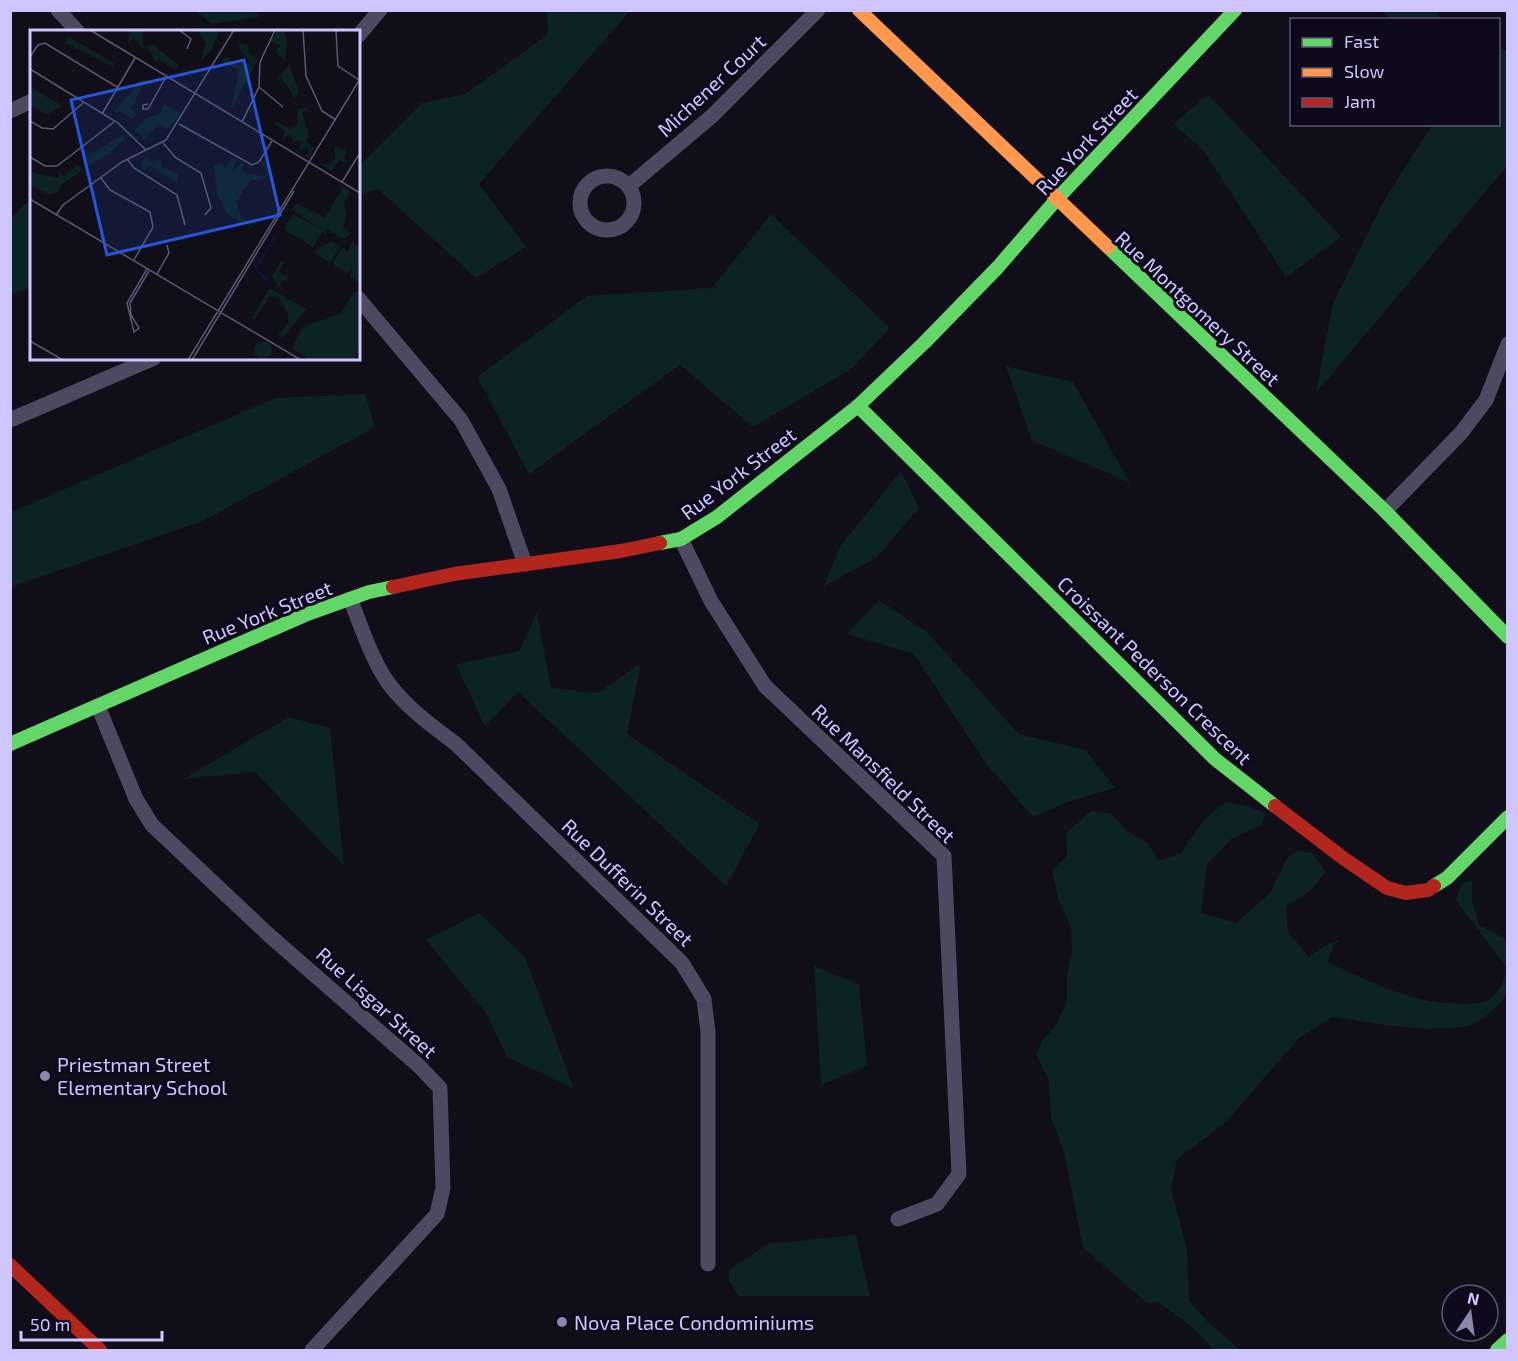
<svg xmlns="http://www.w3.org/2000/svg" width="1518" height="1361" viewBox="0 0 1518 1361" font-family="'Exo 2',sans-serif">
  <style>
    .green { fill: #0d2224 }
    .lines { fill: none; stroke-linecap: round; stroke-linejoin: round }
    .street { stroke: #4c4961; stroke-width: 15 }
    .fast { stroke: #63d668; stroke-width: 14 }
    .slow { stroke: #ff974d; stroke-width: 14 }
    .jam { stroke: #b3261e; stroke-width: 14 }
    .poi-dot { fill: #8c85ae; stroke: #0e0a1c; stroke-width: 2 }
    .labels { text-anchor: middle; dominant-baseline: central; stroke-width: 6; stroke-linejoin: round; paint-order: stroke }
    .street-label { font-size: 20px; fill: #cfc5ff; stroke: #0e0a1c }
    .poi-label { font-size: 20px; fill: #cfc5ff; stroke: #0e0a1c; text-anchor: start }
    .inset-river { fill: none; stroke: #081536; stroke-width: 3 }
    .inset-road { fill: none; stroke: #5c5774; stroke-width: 1.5 }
    .view { fill: #2654da; fill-opacity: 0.15; stroke: #2654da; stroke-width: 3 }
    .inset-edge { fill: none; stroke: #cfc5ff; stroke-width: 3 }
  </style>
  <rect width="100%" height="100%" fill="#100e18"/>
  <g class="green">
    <polygon points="196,11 254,11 260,17 212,24"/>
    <polygon points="547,11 630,11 479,184 526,247 476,278 378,189 359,196 359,166 422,103 465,94 548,34"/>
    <polygon points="1381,11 1434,11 1442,19 1392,19"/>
    <polygon points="1499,49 1507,50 1507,166 1316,393 1333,303 1383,202 1432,125 1498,124"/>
    <polygon points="1208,94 1341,237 1286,277 1203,150 1173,124"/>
    <polygon points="31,199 31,287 11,295 11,218"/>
    <polygon points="771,214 890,328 851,369 753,427 680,365 529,474 477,377 587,296 712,288"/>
    <polygon points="1006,366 1073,382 1130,483 1032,441"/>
    <polygon points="365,394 375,427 203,521 11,587 11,512 275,398"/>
    <polygon points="901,471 919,508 877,557 823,587 841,545"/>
    <polygon points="879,600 928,633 1019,734 1086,750 1115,788 1068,802 1033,817 987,765 914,654 847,634"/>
    <polygon points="537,613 551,688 598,693 641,663 627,734 760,824 726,886 518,692 485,726 456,664 519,651"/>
    <polygon points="289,717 330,728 344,866 255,772 183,779"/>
    <path d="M1225,802L1248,806L1266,814L1261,825L1231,839L1207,865L1201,913L1236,923L1270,893L1287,858L1297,851L1312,853L1326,872L1310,891L1286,907L1288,932L1309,957L1326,945L1340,939L1333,946L1328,962C1372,982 1420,1008 1470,1003C1474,1003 1480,1003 1484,1002C1499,996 1503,982 1507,969C1491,945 1472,924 1456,900L1461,884L1472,880V900L1479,925L1508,940L1507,995C1499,1005 1481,1023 1468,1026C1428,1034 1373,1023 1333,1017L1299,1038L1225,1123L1177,1159L1171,1189L1187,1249L1189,1301L1207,1321L1240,1350H1214L1192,1327L1158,1302L1148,1304L1083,1248L1064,1152L1051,1118L1049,1081L1036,1054L1043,1039L1054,1028L1067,1002V976L1072,949L1071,927L1058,899L1052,870L1067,856L1066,833L1091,811L1111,813L1128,832L1148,843L1159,861L1181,853L1204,820Z"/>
    <polygon points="479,913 525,957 574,1089 507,1057 487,1014 426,940"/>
    <polygon points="814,966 859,984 867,1066 821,1085"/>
    <polygon points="856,1235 870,1296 739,1296 729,1281 729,1270 768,1244"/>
  </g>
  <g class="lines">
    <g class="street">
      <polyline points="58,10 78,32"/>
      <polyline points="358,36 380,10"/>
      <polyline points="10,111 32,101"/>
      <circle cx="607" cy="203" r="27"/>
      <polyline points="629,186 712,116 818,10"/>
      <polyline points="358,298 461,420 499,489 525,564"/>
      <polyline points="10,420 154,358"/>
      <polyline points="1385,511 1461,433 1486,400 1508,344"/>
      <polyline points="681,539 711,601 765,686 944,856 959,1174 937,1204 898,1219"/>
      <path d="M350,599C361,625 372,661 389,684C407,708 432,726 456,744L682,963L704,999L708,1032V1264"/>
      <polyline points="98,706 136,799 152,825 270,936 419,1066 440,1088 443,1188 437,1214 312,1350"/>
    </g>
    <g class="fast">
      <polyline points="1108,247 1385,511 1508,637"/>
      <polyline points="858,406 1215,759 1275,806"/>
      <polyline points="660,543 681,539 717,517 858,406 925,342 998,267 1056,200 1235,10"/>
      <polyline points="10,744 305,615 369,592 393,587"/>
      <polyline points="1434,886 1447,878 1508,817"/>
      <polyline points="1497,1350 1508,1340"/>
    </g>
    <polyline class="slow" points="859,10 1108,247"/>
    <g class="jam">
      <polyline points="393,587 454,574 621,551 660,543"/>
      <polyline points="1275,806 1343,858 1387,888 1406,893 1428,890 1434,886"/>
      <polyline points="10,1265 100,1350"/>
    </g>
  </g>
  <g class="poi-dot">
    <circle cx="45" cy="1076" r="6"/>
    <circle cx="562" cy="1322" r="6"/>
  </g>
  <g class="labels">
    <g class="street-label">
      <text transform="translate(711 85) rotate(-43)">Michener Court</text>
      <text transform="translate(1086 141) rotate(-47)">Rue York Street</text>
      <text transform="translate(1198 308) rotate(43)">Rue Montgomery Street</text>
      <text transform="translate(738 473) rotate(-37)">Rue York Street</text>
      <text transform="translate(267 612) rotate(-22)">Rue York Street</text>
      <text transform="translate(1155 670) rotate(44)">Croissant Pederson Crescent</text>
      <text transform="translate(884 773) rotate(44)">Rue Mansfield Street</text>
      <text transform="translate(628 882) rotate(44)">Rue Dufferin Street</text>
      <text transform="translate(377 1002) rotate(42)">Rue Lisgar Street</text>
    </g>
    <g class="poi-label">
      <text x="57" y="1064">Priestman Street<tspan x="57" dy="23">Elementary School</tspan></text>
      <text x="574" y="1322">Nova Place Condominiums</text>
    </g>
  </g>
  <g transform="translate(30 30)">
    <rect width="330" height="330" fill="#100e18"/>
    <path d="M100,0H112L114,20L103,8L98,15ZM167,0H190L181,21L171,30L176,13ZM248,0H254L257,10L255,32L245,21L251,16L240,11ZM37,6L85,34L83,37L36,13ZM210,13L218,15L219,23L228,29L201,80L209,40L192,31L195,26L209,36H217L219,30L209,18ZM123,15L149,35L146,40L129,30L126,32L117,16ZM259,34L269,62L265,68L251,47L244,54ZM116,49L101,78L107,84L102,89L89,81L83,83L104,59L103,54ZM0,57L33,76L17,85L0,75ZM134,74L151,84L138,99L128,94L114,110L105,100L116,88L130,84ZM280,77L272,83L279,106L276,112L284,118L279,128L274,125L279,123L278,117L269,120L272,112L267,110L261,114L263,109L258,105L252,111L255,101L244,94L248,92L259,99L267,96L268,79ZM93,105L95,109L78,124L55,138L53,129ZM305,116L317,121L314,128L318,133L309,130L302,141L288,133L298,135L305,128ZM118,126L122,134L131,129L132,137L149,144L147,152L118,135L115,140L110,133ZM202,129H207L202,142L211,133L215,134L211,140L215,144L236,145L238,141L231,134L232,131L241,140L235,148L220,151L206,171L211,187L229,201L197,184L187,163L184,137L189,133L196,137ZM47,135L53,140L33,153L28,162L20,165L0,155V142L29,148V140L34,146ZM313,157L320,161L314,173L317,186L313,196L324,209L320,205L314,209L296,199V204L292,202L283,217L254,199L263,184L292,200L261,179L267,174L295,188ZM301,211L310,217L300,233L283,222ZM322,212L330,217V260L329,253L319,246L323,238L317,243L302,234L313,217L317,221ZM251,231L254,233L249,242L260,249L251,251L249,258L242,246ZM239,258L276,279L253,308L248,306L258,293V284L247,266L239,267L225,289L222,288ZM325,262H330V319L324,330H280L262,318L273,297L309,284ZM224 320a9 9 0 1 1 18 0a9 9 0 1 1-18 0Z" fill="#0d2224"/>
    <path class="inset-river" d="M239,251L225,239L245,207"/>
    <path class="inset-road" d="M60,0L330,163M149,0L161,9L157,19M273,0L276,46L292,81L306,90M306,0L308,36L329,50M0,27L8,15L15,13L87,57M0,39L88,93L116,120M229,57L253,77M118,74L113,75V79H118L136,47M72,84L105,28M0,91L12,98L23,99L53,73M212,92L229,57L230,32L245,0M149,94L222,135L229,132L242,111M133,113L146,128L171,143L181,178L175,185M0,127L15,136H27L84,92M97,129L104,138L147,165L155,195M71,148L80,160L120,182L123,197L104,230M312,152L330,123M0,169L271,330M26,185L33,175L92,132L136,110L204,0M117,239L97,273L104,302L109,298L101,285L100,273L119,241M127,244L139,223L137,215M0,311L33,330M158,330L330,49M162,330L264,161"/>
    <path class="view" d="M214,30L250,185L77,225L41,70Z"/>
    <rect width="330" height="330" class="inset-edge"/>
  </g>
  <rect width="1518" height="1361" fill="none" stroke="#cfc5ff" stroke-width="24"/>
  <rect x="1290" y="18" width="210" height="108" fill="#0e0a1c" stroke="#5b5577" stroke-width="1.5"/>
  <rect x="1302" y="38" width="30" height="9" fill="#63d668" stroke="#5b5577" stroke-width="1.5"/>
  <text x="1344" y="48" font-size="18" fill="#cfc5ff">Fast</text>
  <rect x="1302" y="68" width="30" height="9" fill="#ff974d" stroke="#5b5577" stroke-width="1.5"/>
  <text x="1344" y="78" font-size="18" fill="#cfc5ff">Slow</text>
  <rect x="1302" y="98" width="30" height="9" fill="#b3261e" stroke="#5b5577" stroke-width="1.5"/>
  <text x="1344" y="108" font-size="18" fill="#cfc5ff">Jam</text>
  <g transform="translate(1470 1313) rotate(13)"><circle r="28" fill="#0e0a1c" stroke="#5b5577" stroke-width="1.5"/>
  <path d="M0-4.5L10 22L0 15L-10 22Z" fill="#8c85ae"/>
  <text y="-9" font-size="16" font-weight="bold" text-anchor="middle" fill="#cfc5ff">N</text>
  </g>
  <path d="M21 1331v9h141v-9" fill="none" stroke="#cfc5ff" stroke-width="3"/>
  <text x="30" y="1331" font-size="18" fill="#cfc5ff" stroke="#0e0a1c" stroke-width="4.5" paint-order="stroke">50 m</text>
</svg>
